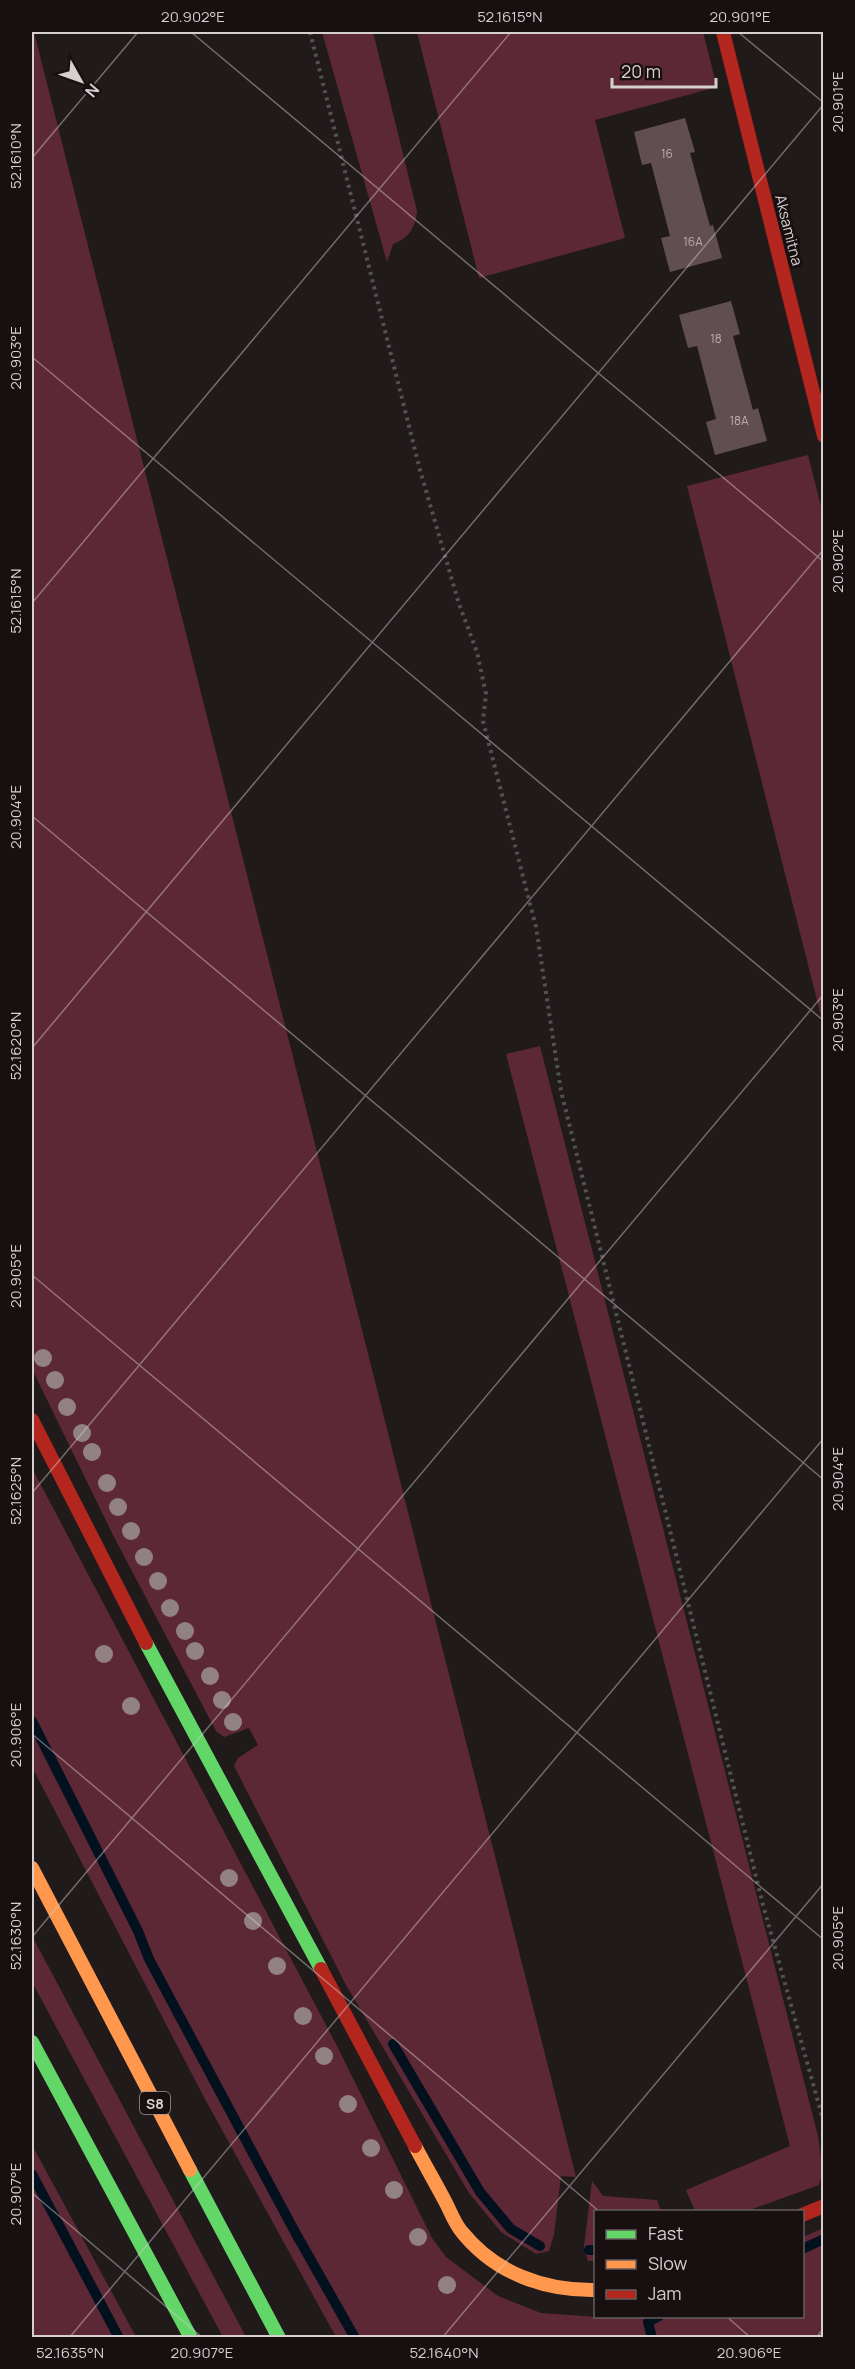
<svg xmlns="http://www.w3.org/2000/svg" width="855" height="2369" viewBox="0 0 855 2369" font-family="Manrope,sans-serif">
  <style>
    .green { fill: #5d2835 }
    .lines { fill: none; stroke-linecap: round; stroke-linejoin: round }
    .stream { stroke: #03101e; stroke-width: 10 }
    .building { fill: #614e53 }
    .path { stroke: #535252; stroke-width: 4; stroke-dasharray: 3 4.5; stroke-linecap: butt }
    .fast { stroke: #63d668; stroke-width: 14 }
    .slow { stroke: #ff974d; stroke-width: 14 }
    .jam { stroke: #b3261e; stroke-width: 14 }
    .tree { fill: #928184 }
    .ticks { fill: none; stroke: #d6cfd0; stroke-width: 1.5; stroke-opacity: 0.45 }
    .labels { text-anchor: middle; dominant-baseline: central; stroke-width: 6; stroke-linejoin: round; paint-order: stroke }
    .number-label { font-size: 12px; fill: #b9afb1 }
    .shield { fill: #180f11; stroke: #9d9597; stroke-width: 1.5 }
    .shield-label { font-size: 14px; font-weight: bold; fill: #d6cfd0 }
    .street-label { font-size: 15px; fill: #d6cfd0; stroke: #180f11 }
    .neatline { fill: none; stroke: #d6cfd0; stroke-width: 2 }
    .ticks-label { font-size: 15px; text-anchor: middle; fill: #d6cfd0 }
  </style>
  <rect width="100%" height="100%" fill="#201a1b"/>
  <g class="green">
    <polygon points="32,32 34,32 576,2177 561,2176 554,2235 549,2251 536,2254 501,2232 469,2193 346,1985 234,1766 238,1758 258,1745 249,1728 224,1737 216,1731 113,1535 32,1369"/>
    <path d="M322,32H373L417,211C415,228 410,237 393,244L387,262Z"/>
    <polygon points="417,32 703,32 717,87 595,120 625,238 479,278"/>
    <polygon points="808,455 824,518 823,1024 687,486"/>
    <polygon points="540,1046 818,2136 823,2171 819,2185 747,2211 695,2211 686,2190 790,2146 506,1054"/>
    <polygon points="32,1468 337,2046 432,2238 446,2257 498,2296 541,2313 598,2317 802,2316 803,2237 823,2228 823,2337 336,2337 206,2101 32,1767"/>
    <polygon points="32,1936 246,2337 223,2337 32,1982"/>
    <polygon points="32,2145 136,2337 32,2337"/>
    <polygon points="592,2181 603,2196 657,2200 661,2211 596,2212 595,2261 588,2261 584,2247"/>
  </g>
  <g class="lines">
    <g class="stream">
      <polyline points="32,1721 138,1931 149,1959 295,2232 355,2338"/>
      <polyline points="393,2044 480,2192 511,2229 540,2246"/>
      <polyline points="32,2174 119,2338"/>
      <polyline points="802,2249 824,2239"/>
      <polyline points="589,2250 596,2250"/>
      <polyline points="652,2338 648,2322 659,2316"/>
    </g>
  </g>
  <g class="building">
    <polygon points="685,118 695,152 690,153 710,226 713,225 722,258 670,272 661,238 670,236 651,163 642,165 634,132"/>
    <polygon points="731,301 740,334 733,336 753,410 758,408 767,441 715,455 706,422 716,419 697,346 688,348 679,315"/>
  </g>
  <g class="lines">
    <polyline class="path" points="310,32 420,470 459,604 477,652 486,694 483,721 536,927 561,1091 763,1905 824,2123"/>
    <g class="fast">
      <polyline points="146,1643 321,1969"/>
      <polyline points="32,2042 191,2338"/>
      <polyline points="190,2170 279,2338"/>
    </g>
    <g class="slow">
      <polyline points="32,1868 190,2170"/>
      <path d="M415,2146C425,2165 436,2184 446,2203C451,2213 455,2224 462,2232C495,2273 544,2291 596,2290"/>
    </g>
    <g class="jam">
      <polyline points="723,32 824,436"/>
      <polyline points="32,1420 146,1643"/>
      <polyline points="321,1969 415,2146"/>
      <polyline points="802,2215 824,2206"/>
    </g>
  </g>
  <g class="tree">
    <circle cx="43" cy="1358" r="9"/>
    <circle cx="55" cy="1380" r="9"/>
    <circle cx="67" cy="1407" r="9"/>
    <circle cx="82" cy="1433" r="9"/>
    <circle cx="92" cy="1452" r="9"/>
    <circle cx="107" cy="1483" r="9"/>
    <circle cx="118" cy="1507" r="9"/>
    <circle cx="131" cy="1531" r="9"/>
    <circle cx="144" cy="1557" r="9"/>
    <circle cx="158" cy="1581" r="9"/>
    <circle cx="170" cy="1608" r="9"/>
    <circle cx="185" cy="1631" r="9"/>
    <circle cx="195" cy="1651" r="9"/>
    <circle cx="104" cy="1654" r="9"/>
    <circle cx="210" cy="1676" r="9"/>
    <circle cx="222" cy="1700" r="9"/>
    <circle cx="131" cy="1706" r="9"/>
    <circle cx="233" cy="1722" r="9"/>
    <circle cx="229" cy="1878" r="9"/>
    <circle cx="253" cy="1921" r="9"/>
    <circle cx="277" cy="1966" r="9"/>
    <circle cx="303" cy="2016" r="9"/>
    <circle cx="324" cy="2056" r="9"/>
    <circle cx="348" cy="2104" r="9"/>
    <circle cx="371" cy="2148" r="9"/>
    <circle cx="394" cy="2190" r="9"/>
    <circle cx="418" cy="2237" r="9"/>
    <circle cx="447" cy="2285" r="9"/>
  </g>
  <path class="ticks" d="M191,32L824,562M738,32L824,103M32,158L138,32M32,357L824,1021M32,603L511,32M32,816L824,1480M32,1048L824,104M32,1275L824,1940M32,1493L824,549M32,1734L600,2212M32,1937L824,994M32,2193L203,2338M726,2316L751,2338M69,2338L824,1438M442,2338L824,1883M816,2338L824,2328"/>
  <g class="labels">
    <g class="number-label">
      <text x="667" y="153">16</text>
      <text x="693" y="241">16A</text>
      <text x="716" y="338">18</text>
      <text x="739" y="420">18A</text>
    </g>
    <rect class="shield" x="140" y="2092" width="30" height="22" rx="4.5"/>
    <g class="shield-label">
      <text x="155" y="2103">S8</text>
    </g>
    <g class="street-label">
      <text transform="translate(789 230) rotate(76)">Aksamitna</text>
    </g>
  </g>
  <rect width="855" height="2369" fill="none" stroke="#180f11" stroke-width="66"/>
  <rect x="594" y="2210" width="210" height="108" fill="#180f11" stroke="#645c5d" stroke-width="1.5"/>
  <rect x="606" y="2230" width="30" height="9" fill="#63d668" stroke="#645c5d" stroke-width="1.5"/>
  <text x="648" y="2240" font-size="18" fill="#d6cfd0">Fast</text>
  <rect x="606" y="2260" width="30" height="9" fill="#ff974d" stroke="#645c5d" stroke-width="1.5"/>
  <text x="648" y="2270" font-size="18" fill="#d6cfd0">Slow</text>
  <rect x="606" y="2290" width="30" height="9" fill="#b3261e" stroke="#645c5d" stroke-width="1.5"/>
  <text x="648" y="2300" font-size="18" fill="#d6cfd0">Jam</text>
  <g transform="translate(81 81) rotate(130)" stroke="#180f11" stroke-width="4.5" paint-order="stroke">
  <path d="M0-4.5L10 22L0 15L-10 22Z" fill="#d6cfd0"/>
  <text y="-9" font-size="16" font-weight="bold" text-anchor="middle" fill="#d6cfd0">N</text>
  </g>
  <path d="M612 78v9h104v-9" fill="none" stroke="#d6cfd0" stroke-width="3"/>
  <text x="621" y="78" font-size="18" fill="#d6cfd0" stroke="#180f11" stroke-width="4.5" paint-order="stroke">20 m</text>
  <rect x="33" y="33" width="789" height="2303" class="neatline"/>
  <g class="ticks-label">
    <text x="193" y="22">20.902°E</text>
    <text x="510" y="22">52.1615°N</text>
    <text x="740" y="22">20.901°E</text>
    <text transform="translate(838 102) rotate(-90)" y="5">20.901°E</text>
    <text transform="translate(16 156) rotate(-90)" y="5">52.1610°N</text>
    <text transform="translate(16 358) rotate(-90)" y="5">20.903°E</text>
    <text transform="translate(838 561) rotate(-90)" y="5">20.902°E</text>
    <text transform="translate(16 601) rotate(-90)" y="5">52.1615°N</text>
    <text transform="translate(16 817) rotate(-90)" y="5">20.904°E</text>
    <text transform="translate(838 1020) rotate(-90)" y="5">20.903°E</text>
    <text transform="translate(16 1046) rotate(-90)" y="5">52.1620°N</text>
    <text transform="translate(16 1276) rotate(-90)" y="5">20.905°E</text>
    <text transform="translate(838 1479) rotate(-90)" y="5">20.904°E</text>
    <text transform="translate(16 1491) rotate(-90)" y="5">52.1625°N</text>
    <text transform="translate(16 1735) rotate(-90)" y="5">20.906°E</text>
    <text transform="translate(16 1936) rotate(-90)" y="5">52.1630°N</text>
    <text transform="translate(838 1938) rotate(-90)" y="5">20.905°E</text>
    <text transform="translate(16 2194) rotate(-90)" y="5">20.907°E</text>
    <text x="70" y="2358">52.1635°N</text>
    <text x="202" y="2358">20.907°E</text>
    <text x="444" y="2358">52.1640°N</text>
    <text x="749" y="2358">20.906°E</text>
  </g>
</svg>
